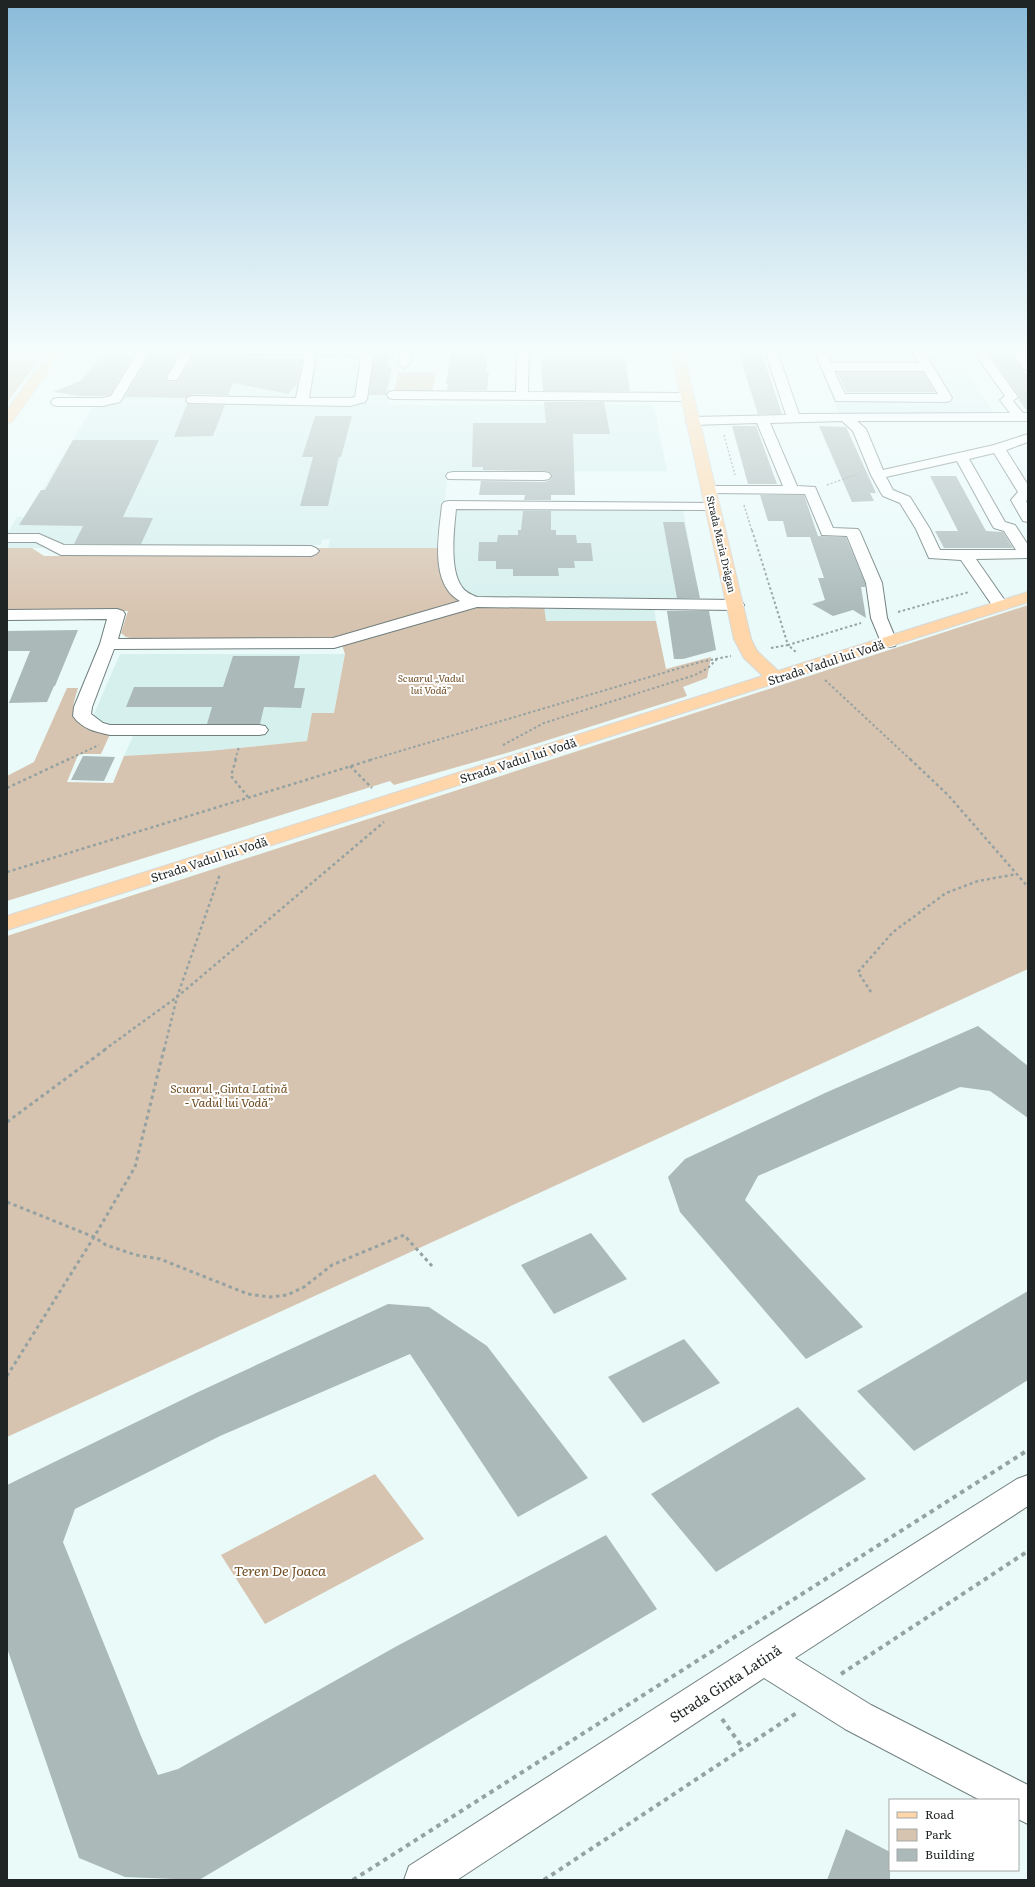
<svg xmlns="http://www.w3.org/2000/svg" width="1035" height="1887" viewBox="0 0 1035 1887" font-family="Literata,serif">
  <style>
    .built { fill: #d6f0ee }
    .green { fill: #d7c4b0 }
    .building { fill: #abbab9 }
    .lines { fill: none; stroke-linecap: round; stroke-linejoin: round }
    .minor-casing { stroke: #707e7d; stroke-width: 2 }
    .major-casing { stroke: #d7d8d8; stroke-width: 2 }
    .path-far4 { stroke: #95a2a1; stroke-width: 1.5; stroke-dasharray: 2 2; stroke-linecap: butt }
    .path-far3 { stroke: #95a2a1; stroke-width: 2; stroke-dasharray: 2.5 2.5; stroke-linecap: butt }
    .path-far2 { stroke: #95a2a1; stroke-width: 2.5; stroke-dasharray: 3 3; stroke-linecap: butt }
    .path-far1 { stroke: #95a2a1; stroke-width: 3; stroke-dasharray: 3.5 3.5; stroke-linecap: butt }
    .path { stroke: #95a2a1; stroke-width: 4; stroke-dasharray: 4.5 4.5; stroke-linecap: butt }
    .minor { fill: #fff; fill-rule: evenodd }
    .major { fill: #ffd6a9; fill-rule: evenodd }
    .labels { text-anchor: middle; dominant-baseline: central; stroke-width: 4; stroke-linejoin: round; paint-order: stroke }
    .far-street-label { font-size: 10px; fill: #1f2524; stroke: #fff }
    .far-park-label { font-size: 10px; font-style: italic; fill: #704d23; stroke: #fff }
    .street-label { font-size: 12px; fill: #1f2524; stroke: #fff }
    .park-label { font-size: 12px; font-style: italic; fill: #704d23; stroke: #fff }
    .near-park-label { font-size: 14px; font-style: italic; fill: #704d23; stroke: #fff }
    .near-street-label { font-size: 14px; fill: #1f2524; stroke: #fff }
  </style>
  <rect width="100%" height="100%" fill="#e9faf9"/>
  <g class="built">
    <polygon points="100,351 398,351 387,405 654,405 667,471 448,471 444,508 683,509 700,601 653,602 656,621 546,621 477,605 445,584 441,572 440,548 328,548 330,539 322,540 321,545 303,545 302,548 7,548 7,534 17,517 26,517 94,405 62,405"/>
    <polygon points="813,351 952,351 995,414 908,414 904,412 839,415"/>
    <polygon points="120,654 345,654 334,713 307,741 209,751 124,756 134,734 88,728"/>
  </g>
  <g class="green">
    <polygon points="7,351 45,351 7,403"/>
    <polygon points="398,372 436,372 432,393 394,393"/>
    <path d="M7,548H32L44,556H315L317,548H440L442,577L454,594L544,606L546,621H656L666,669L711,657L707,678L683,687L687,696L510,752L394,785L390,781L7,901V776L34,762L67,688H78C75,699 70,709 76,718L111,732L101,754H82L78,755L67,782L113,783L124,756L209,751L307,741L312,713H334L345,654L340,639H134L126,637L121,633L128,611H7Z"/>
    <polygon points="1028,605 1028,969 7,1437 7,936"/>
    <polygon points="375,1474 424,1539 265,1624 221,1555"/>
  </g>
  <g class="building">
    <polygon points="373,351 391,351 388,367 392,367 386,395 369,395 374,358 372,354"/>
    <polygon points="738,351 761,351 782,414 758,414"/>
    <polygon points="987,351 1009,351 1028,377 1028,412 1018,399 1019,396"/>
    <polygon points="151,352 179,352 166,376 169,382 178,381 195,353 222,353 221,357 303,359 297,384 288,394 233,383 228,395 192,394 186,398 125,397"/>
    <polygon points="451,352 486,353 485,360 487,360 486,372 489,372 487,390 447,390 448,384 446,384"/>
    <polygon points="99,357 132,357 110,395 103,396 82,396 53,392 82,380"/>
    <polygon points="541,359 625,359 630,391 543,391"/>
    <polygon points="837,372 923,372 935,392 847,392"/>
    <polygon points="544,402 604,402 610,434 573,434 575,495 551,495 551,500 524,500 525,495 479,495 481,481 544,482 550,480 552,475 549,472 544,471 483,470 483,467 472,467 473,423 546,423"/>
    <polygon points="187,404 225,405 213,436 174,437"/>
    <polygon points="315,416 352,416 341,457 339,457 328,506 300,506 313,457 302,457"/>
    <polygon points="732,426 756,426 777,484 748,484"/>
    <polygon points="819,426 846,427 876,493 870,493 874,501 852,502"/>
    <polygon points="73,440 159,440 123,517 153,518 141,544 74,544 83,526 19,525 41,490 45,490"/>
    <polygon points="930,476 956,476 986,531 1003,532 1013,548 944,548 935,531 958,531"/>
    <polygon points="760,495 804,495 818,536 846,537 865,583 865,587 861,587 866,618 853,610 833,616 812,604 825,600 818,578 824,578 810,537 787,537 783,521 768,521"/>
    <polygon points="523,511 551,511 551,530 556,530 556,535 576,535 577,543 591,543 593,561 574,561 575,568 558,568 559,576 513,576 513,569 496,569 496,561 478,561 479,542 497,542 498,535 518,535 518,530 521,530"/>
    <polygon points="663,522 684,522 700,598 677,598"/>
    <polygon points="667,611 709,611 716,650 683,659 674,659"/>
    <polygon points="78,630 55,686 54,686 47,702 9,703 30,651 7,651 7,631"/>
    <polygon points="233,656 300,656 294,688 305,688 301,708 264,707 260,724 207,724 212,707 126,707 134,687 223,687"/>
    <polygon points="83,756 115,757 104,781 71,780"/>
    <polygon points="978,1026 1028,1066 1028,1118 990,1091 960,1087 758,1176 745,1200 863,1327 806,1359 680,1212 668,1177 685,1159 825,1093"/>
    <polygon points="591,1233 627,1279 554,1314 521,1265"/>
    <polygon points="1028,1291 1028,1380 914,1451 857,1391"/>
    <polygon points="388,1304 429,1307 487,1346 588,1478 518,1517 410,1354 220,1436 75,1509 63,1542 141,1736 158,1775 178,1769 397,1646 606,1535 657,1609 199,1880 125,1877 79,1858 7,1648 7,1485 196,1393"/>
    <polygon points="684,1339 720,1383 643,1423 608,1377"/>
    <polygon points="798,1407 866,1479 716,1572 651,1494"/>
    <polygon points="846,1829 890,1852 890,1880 827,1880"/>
  </g>
  <g class="lines">
    <g class="minor-casing">
      <g id="minor">
        <polygon points="138,351 150,351 120,402 103,406 57,406 53,405 51,402 53,399 57,398 103,398 111,396"/>
        <polygon points="182,351 194,351 177,380 169,380 167,377"/>
        <path d="M232,351L368,352L373,358L367,399L365,402L350,406L188,403L186,400L188,397L192,396L296,398L305,355L238,354ZM316,355L360,356L361,358L355,397L350,398H309Z"/>
        <polygon points="402,351 414,351 410,364 404,368 398,364"/>
        <polygon points="517,351 529,351 528,392 687,393 691,394 693,397 691,400 687,401 393,399 389,398 387,395 389,392 393,391 516,392"/>
        <path d="M765,351H777L799,414L1010,413L1000,400L1005,396L973,351H985L1018,397L1013,401L1023,413H1028V421H857L866,429L883,470L994,445L1028,434V442L1006,450L1028,485V499L1026,501L1028,505V522L1023,521L1011,500L1018,492L994,453L969,459L1005,522L1015,525L1028,545V558L976,559L1008,605L1006,608L1000,610L994,608L961,560L929,558L916,529L900,503L883,496L881,493L871,475L853,431L842,421L770,423L797,486L815,487L833,528L858,529L860,532L882,583L887,618L897,642L895,646L889,647L883,646L881,642L871,618L866,583L847,536L822,535L805,494L705,493L703,490L705,487L710,486H783L757,423L692,425L687,424L686,421L687,418L692,417L786,415ZM957,461L992,525L994,528L1004,531L1016,550H940L930,529L910,497L893,490L886,477Z"/>
        <path d="M814,351H826L831,363H919L912,351H924L952,398L950,401L946,402L836,401ZM834,371H924L938,394H845Z"/>
        <polygon points="1011,351 1023,351 1028,358 1028,370 1024,369"/>
        <polygon points="453,472 544,472 549,473 551,476 549,479 544,480 448,479 446,476 448,473"/>
        <path d="M449,501L717,503L719,506L717,509L712,510L456,509C454,529 449,570 462,587C465,592 472,595 477,597L736,600L742,602L744,605L742,608L736,610L477,607L334,648L114,649L92,707L91,714L103,723L110,725H259L265,726L268,730L265,734L259,735H110C96,732 82,729 73,716L74,707L100,644L107,619L7,620V610L117,609L123,611L125,614L118,639L333,638L460,601C429,584 439,534 442,505L444,502Z"/>
        <polygon points="7,534 39,534 64,545 311,546 316,548 319,551 316,554 311,556 61,555 36,542 7,542"/>
        <polygon points="1028,1475 1028,1506 795,1658 871,1705 1028,1785 1028,1824 1018,1819 1018,1800 980,1800 845,1729 764,1678 457,1880 404,1880 409,1866 752,1646 1017,1479"/>
      </g>
    </g>
    <g class="major-casing">
      <g id="major">
        <polygon points="50,351 62,351 12,422 7,423 7,410"/>
        <polygon points="671,351 683,351 751,639 757,651 778,671 1028,592 1028,602 7,930 7,916 763,676 744,658 734,639"/>
      </g>
    </g>
    <g class="path-far4">
      <polyline points="724,435 735,475"/>
      <polyline points="827,485 858,474"/>
      <polyline points="744,505 752,531"/>
    </g>
    <g class="path-far3">
      <polyline points="752,530 788,645 861,623"/>
      <polyline points="898,612 969,592"/>
      <polyline points="771,648 788,645 797,653"/>
      <polyline points="825,680 911,760"/>
      <polyline points="503,745 544,723 695,675 708,668 717,659"/>
      <polyline points="67,760 99,745"/>
      <polyline points="235,760 239,747"/>
      <polyline points="370,760 700,662 731,656"/>
    </g>
    <g class="path-far2">
      <polyline points="236,759 231,776 248,797"/>
      <polyline points="910,759 948,795 1028,887"/>
      <polyline points="350,766 372,788"/>
      <polyline points="7,788 69,759"/>
      <polyline points="7,872 374,759"/>
      <polyline points="871,992 858,972 893,932 946,893 978,881 1017,874"/>
      <polyline points="104,1050 177,997 384,822"/>
      <polyline points="164,1050 177,997 220,874"/>
    </g>
    <g class="path-far1">
      <polyline points="7,1122 106,1049"/>
      <polyline points="7,1202 94,1237 106,1245 136,1255 160,1259 248,1294 270,1297 287,1295 304,1287 332,1265 404,1235 432,1266"/>
      <polyline points="7,1376 94,1237 135,1167 164,1049"/>
    </g>
    <g class="path">
      <polyline points="841,1674 1028,1551"/>
      <polyline points="722,1719 743,1748"/>
      <polyline points="353,1880 1028,1450"/>
      <polyline points="544,1880 798,1712"/>
    </g>
    <use href="#minor" class="minor"/>
    <use href="#major" class="major"/>
  </g>
  <linearGradient id="sky" x2="0" y2="1"><stop stop-color="#89bbd9"/><stop offset="0.57" stop-color="#f5fdfc"/><stop offset="1" stop-color="#f5fdfc" stop-opacity="0"/></linearGradient>
  <rect width="1035" height="615" fill="url(#sky)"/>
  <g class="labels">
    <g class="far-street-label">
      <text transform="translate(722 544) rotate(77)">Strada Maria Drăgan</text>
    </g>
    <g class="far-park-label">
      <text x="431" y="677">Scuarul „Vadul<tspan x="431" dy="12">lui Vodă”</tspan></text>
    </g>
    <g class="street-label">
      <text transform="translate(826 662) rotate(-18)">Strada Vadul lui Vodă</text>
      <text transform="translate(518 760) rotate(-18)">Strada Vadul lui Vodă</text>
      <text transform="translate(209 859) rotate(-18)">Strada Vadul lui Vodă</text>
    </g>
    <g class="park-label">
      <text x="229" y="1088">Scuarul „Ginta Latină<tspan x="229" dy="14">- Vadul lui Vodă”</tspan></text>
    </g>
    <g class="near-park-label">
      <text x="280" y="1570">Teren De Joaca</text>
    </g>
    <g class="near-street-label">
      <text transform="translate(725 1683) rotate(-33)">Strada Ginta Latină</text>
    </g>
  </g>
  <rect width="1035" height="1887" fill="none" stroke="#1f2524" stroke-width="16"/>
  <rect x="889" y="1799" width="130" height="72" fill="#ffffff" stroke="#a5a8a7"/>
  <rect x="897" y="1812" width="20" height="6" fill="#ffd6a9" stroke="#a5a8a7"/>
  <text x="925" y="1819" font-size="12" fill="#1f2524">Road</text>
  <rect x="897" y="1829" width="20" height="12" fill="#d7c4b0" stroke="#a5a8a7"/>
  <text x="925" y="1839" font-size="12" fill="#1f2524">Park</text>
  <rect x="897" y="1849" width="20" height="12" fill="#abbab9" stroke="#a5a8a7"/>
  <text x="925" y="1859" font-size="12" fill="#1f2524">Building</text>
</svg>
